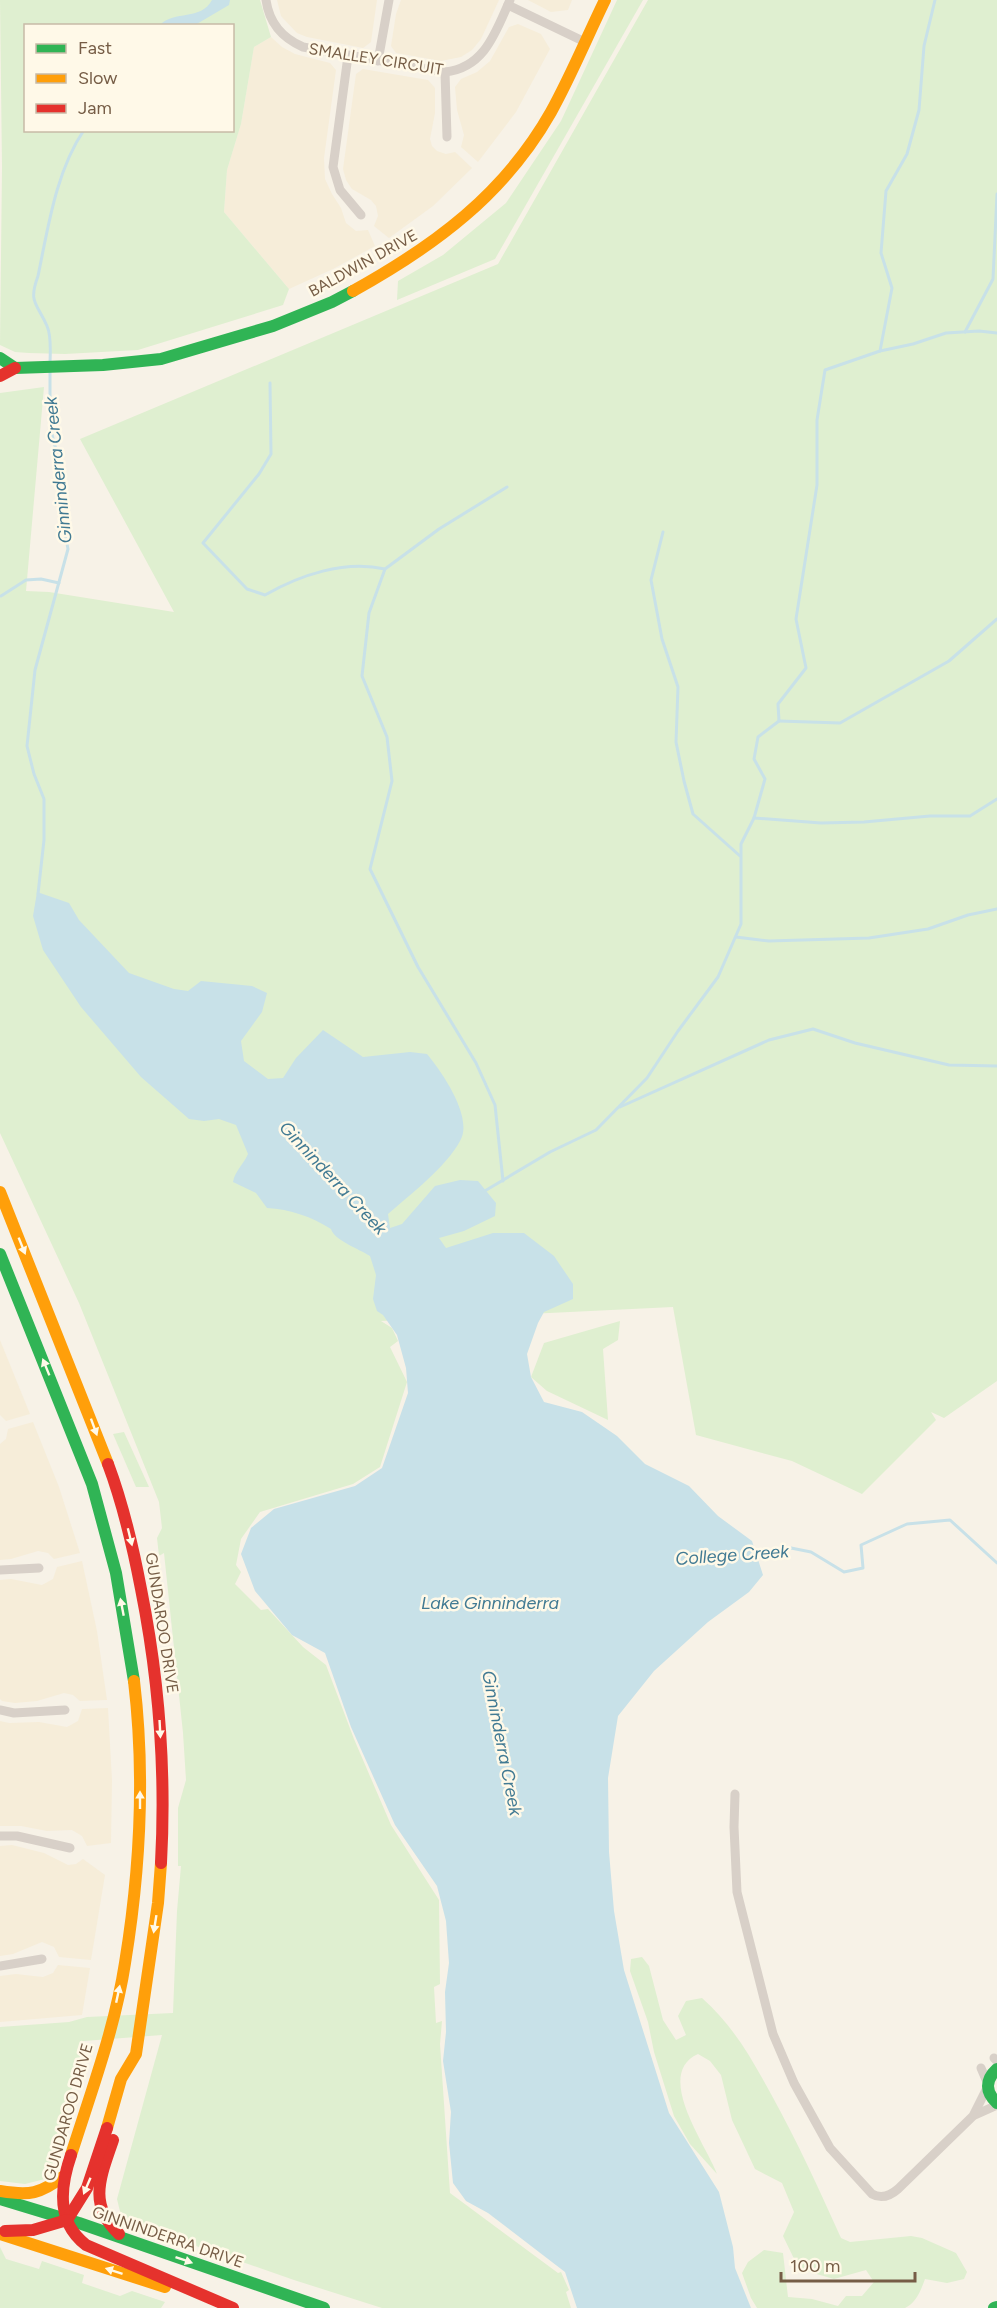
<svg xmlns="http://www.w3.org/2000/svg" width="997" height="2308" viewBox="0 0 997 2308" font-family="Figtree,sans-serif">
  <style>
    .residential { fill: #f6edd9 }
    .green { fill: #dfefd0; fill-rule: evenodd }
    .water { fill: #c8e1e8 }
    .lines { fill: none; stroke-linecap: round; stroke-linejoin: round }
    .stream { stroke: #c8e1e8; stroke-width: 3 }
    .street { stroke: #d8d0c8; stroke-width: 9 }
    .fast { stroke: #30b455; stroke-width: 12 }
    .slow { stroke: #ff9f0a; stroke-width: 12 }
    .jam { stroke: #e5322d; stroke-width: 12 }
    .oneway { fill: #fff9e8 }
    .labels { text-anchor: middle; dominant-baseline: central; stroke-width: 5; stroke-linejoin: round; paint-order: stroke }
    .street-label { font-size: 16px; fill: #765d46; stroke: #fff9e8 }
    .water-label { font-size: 18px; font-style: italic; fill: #417a93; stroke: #fff9e8 }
  </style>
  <rect width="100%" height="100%" fill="#f7f2e7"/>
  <g class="residential">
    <polygon points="277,0 377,0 371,42 363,48 307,37 297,33 281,16"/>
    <polygon points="401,0 499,0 481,39 472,50 461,57 441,61 396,53 391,46 396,14"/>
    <polygon points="528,0 572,0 568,10 551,12"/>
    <polygon points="518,24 541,34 550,49 516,112 478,162 461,147 464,135 457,110 455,87 461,79 477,72 490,61 509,27"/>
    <polygon points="271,37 282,47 295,54 330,63 336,70 324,158 325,179 332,194 341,208 346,223 356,231 368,230 375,246 333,269 289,289 224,212 227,170 241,124 254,47"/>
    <polygon points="363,69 428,80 435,88 435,113 430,139 432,146 437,151 446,154 455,152 472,168 433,206 389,238 374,226 378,216 376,206 371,200 352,189 346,180 343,169 356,74"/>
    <polygon points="0,1340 30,1414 6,1421 0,1415"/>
    <polygon points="33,1422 59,1487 80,1553 54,1559 48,1553 38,1551 11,1559 0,1560 0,1444 6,1439 8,1429"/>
    <polygon points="82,1561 97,1631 107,1700 80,1701 73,1695 64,1693 37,1701 15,1703 2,1701 0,1699 0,1580 11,1579 42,1585 53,1579 57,1567"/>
    <polygon points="108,1708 112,1780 111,1843 87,1846 82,1836 72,1830 47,1831 21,1826 0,1826 0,1721 9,1723 39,1722 67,1727 78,1721 82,1709"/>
    <polygon points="12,1845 44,1853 68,1865 76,1864 83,1859 105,1875 91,1960 59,1957 54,1947 42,1942 13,1954 0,1956 0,1846"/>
    <polygon points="58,1965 90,1968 82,2015 0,2022 0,1976 16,1974 43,1977 53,1973"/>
  </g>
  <g class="green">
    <path d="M0,0H260L271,37L254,47L241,124L227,170L224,212L289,289L283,305L138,350L65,354L29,353L15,352L0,345L2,167ZM26,26H232V130H26Z"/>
    <polygon points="617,0 643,0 495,259 397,300 398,281 443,255 506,203 561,121"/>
    <polygon points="648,0 997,0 997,1381 944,1418 931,1412 936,1420 862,1494 792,1461 696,1435 673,1307 381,1321 392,1328 398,1341 390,1347 407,1382 380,1467 353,1484 260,1512 241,1539 236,1565 241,1572 235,1584 261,1610 268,1609 303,1647 326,1665 354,1739 391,1825 439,1900 440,1984 434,1987 436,2023 442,2021 440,2044 450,2193 558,2273 561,2272 569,2290 566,2292 571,2308 382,2308 294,2280 196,2246 124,2228 117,2199 162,2035 84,2041 49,2178 25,2184 0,2181 0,2027 69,2022 87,2017 173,2013 177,1911 181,1866 178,1866 178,1808 186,1780 183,1733 164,1553 159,1556 157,1538 162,1528 159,1502 79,1303 0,1133 0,393 44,387 26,591 49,592 174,612 80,439 498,264"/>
    <polygon points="620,1321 618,1340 603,1349 608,1420 547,1391 531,1377 544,1343"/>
    <polygon points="124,1432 149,1487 136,1487 113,1434"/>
    <path d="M642,1957L649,1966L663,2020L676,2040L686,2035L678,2016L686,2001L702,1998C734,2027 750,2056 771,2094C797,2141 819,2189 841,2238L850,2242L911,2236L922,2238L956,2253L967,2272L964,2279L947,2283L925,2279C921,2290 916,2303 905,2308H757L751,2298L742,2273L748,2262L764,2250L783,2253L788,2297L812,2299L838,2306L846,2296H862L874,2282L866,2270L834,2279L799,2269L783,2236L794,2212L782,2183L755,2169L732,2120L721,2075L710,2061L698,2054C653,2074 707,2146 717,2174L690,2144L674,2116L654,2052L648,2022L630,1971L631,1959Z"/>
    <polygon points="0,2247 6,2259 39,2269 42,2261 84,2275 82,2283 120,2296 132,2291 165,2302 161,2308 0,2308"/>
  </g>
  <g class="water">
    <path d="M212,0H230L229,5L195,25H160C174,10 201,21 212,0Z"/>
    <path d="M37,892L69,903L79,920L129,973L174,989L188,991L201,981L252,986L267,993L262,1012L241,1041L244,1061L268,1079L283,1078L296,1058L323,1030L363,1057L410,1052L427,1054C442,1072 474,1118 460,1141C446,1167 411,1194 388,1214L390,1228L402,1224L435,1186L460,1180L478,1181L496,1203L495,1216L464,1231L439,1238L446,1248L493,1233H524L554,1256L573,1284V1299L544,1312L538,1323L527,1354L531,1377L544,1402L582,1412L617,1436L645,1464L689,1486L718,1516L752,1541L763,1575L749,1592L708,1622L654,1671L618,1716L608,1778L609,1852L614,1911L624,1970L669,2113L719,2192L733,2247L735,2268L751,2308H577L565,2272L488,2213L466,2201L453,2183L449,2143L451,2112L443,2061L446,2032L445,1992L449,1963L446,1921L437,1886L395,1825L351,1727L325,1653L292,1635L255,1591L241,1554L251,1528L274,1509L355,1486L382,1468L408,1393L406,1368L397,1335L383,1315L377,1311L373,1299L376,1275L370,1256C359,1249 334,1240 331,1229C312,1217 290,1209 267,1208L256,1193L233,1182C235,1171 243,1165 248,1154L236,1125L219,1119L204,1121L189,1119L141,1077L81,1007L43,950L33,916Z"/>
  </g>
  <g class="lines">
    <g class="stream">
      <polyline points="965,332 993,279 997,194"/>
      <polyline points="880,351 913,344 946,333 979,331 997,333"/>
      <path d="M50,365C50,353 52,337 47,326C37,303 28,303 38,276C48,228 56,171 84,130"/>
      <path d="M270,383L271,454L259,474L203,543L247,589L265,595C300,575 344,560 385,569"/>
      <polyline points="663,532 651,580 662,639 678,687 676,742 684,781 693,814 740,856"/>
      <polyline points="1,596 26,580 41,579 59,583"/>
      <polyline points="779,721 840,723 949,661 997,619"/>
      <polyline points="754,818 821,823 864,822 930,816 970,816 997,799"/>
      <polyline points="38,894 44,840 44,799 34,774 27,746 35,670 68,549 58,495 60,465 50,427 50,371"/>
      <polyline points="736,937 769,941 869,938 928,929 968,915 997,909"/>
      <polyline points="620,1107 769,1040 813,1029 855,1043 949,1065 997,1066"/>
      <polyline points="503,1181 495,1105 476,1063 418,967 370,869 392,781 387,737 362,676 369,613 385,569 439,529 507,487"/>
      <polyline points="483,1192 550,1152 596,1130 647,1078 678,1031 718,977 741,924 741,844 754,818 765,779 754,759 758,737 779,721 778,704 806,668 796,619 817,485 817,420 825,370 880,351 892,288 881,253 886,191 907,154 919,110 924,46 935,0"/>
      <polyline points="753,1553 791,1548 811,1552 844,1572 863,1568 861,1545 907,1524 950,1520 997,1563"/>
    </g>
    <g class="street">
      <path d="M266,0C269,22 282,38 303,47L445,72C485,68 496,31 510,0"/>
      <polyline points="508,5 585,42"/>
      <polyline points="348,56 333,167 340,190 361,215"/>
      <polyline points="378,61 389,0"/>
      <polyline points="445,72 447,137"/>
      <polyline points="0,1570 39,1568"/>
      <polyline points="0,1710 14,1713 65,1710"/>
      <path d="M735,1794L734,1827L737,1892L773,2034L794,2083L830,2148L872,2194C881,2199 890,2196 898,2189L973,2116L987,2088"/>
      <polyline points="0,1836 17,1836 70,1848"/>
      <polyline points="0,1966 42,1959"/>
      <polyline points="994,2058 997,2061"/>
      <polyline points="981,2068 987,2082"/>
      <polyline points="975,2115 997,2105"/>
    </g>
    <g class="fast">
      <polyline points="0,358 15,368 103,365 161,359 273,326 332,302 353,291"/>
      <polyline points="0,1254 92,1484 116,1573 134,1681"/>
      <path d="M997,2069C985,2080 985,2092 997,2103"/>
      <polyline points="0,2199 79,2223 324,2308"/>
      <polyline points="994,2308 997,2307"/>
    </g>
    <g class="slow">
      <path d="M353,291C434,246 504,195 551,112C571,76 587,37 605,0"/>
      <polyline points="0,1192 108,1464"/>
      <polyline points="107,2128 121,2079 136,2054 158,1903 161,1863"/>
      <path d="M71,2155C91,2092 115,2028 125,1963C140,1871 145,1773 134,1681"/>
      <path d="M0,2191C30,2196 40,2194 64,2176"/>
      <polyline points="0,2234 165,2287"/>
    </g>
    <g class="jam">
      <polyline points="0,376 15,368"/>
      <path d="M108,1464C123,1504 133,1547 141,1589C159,1679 166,1771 161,1863"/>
      <path d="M113,2140C101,2176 87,2204 119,2234"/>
      <path d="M71,2155C60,2187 56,2222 86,2245L233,2308"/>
      <polyline points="67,2220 87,2188 107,2128"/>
      <polyline points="5,2231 33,2230 67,2220"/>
    </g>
  </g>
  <defs><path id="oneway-solid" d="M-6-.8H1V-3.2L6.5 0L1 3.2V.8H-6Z" transform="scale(1.5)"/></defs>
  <g class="oneway">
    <use href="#oneway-solid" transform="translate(22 1246) rotate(68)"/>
    <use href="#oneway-solid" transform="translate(46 1367) rotate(-112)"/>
    <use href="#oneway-solid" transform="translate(94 1427) rotate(70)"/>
    <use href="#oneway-solid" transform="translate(130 1537) rotate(76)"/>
    <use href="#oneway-solid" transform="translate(122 1607) rotate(-101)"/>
    <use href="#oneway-solid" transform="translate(160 1729) rotate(87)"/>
    <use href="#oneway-solid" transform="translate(140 1800) rotate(-90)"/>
    <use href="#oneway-solid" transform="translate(155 1924) rotate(99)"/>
    <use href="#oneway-solid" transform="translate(118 1994) rotate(-78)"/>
    <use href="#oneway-solid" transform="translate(87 2186) rotate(113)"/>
    <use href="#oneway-solid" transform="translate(184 2260) rotate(19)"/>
    <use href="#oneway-solid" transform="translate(114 2271) rotate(-162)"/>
  </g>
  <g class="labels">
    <g class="street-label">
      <text transform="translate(376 59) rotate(9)">SMALLEY CIRCUIT</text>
      <text transform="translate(363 263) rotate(-29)">BALDWIN DRIVE</text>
      <text transform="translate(162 1623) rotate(81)">GUNDAROO DRIVE</text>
      <text transform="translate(68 2112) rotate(-74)">GUNDAROO DRIVE</text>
      <text transform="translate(168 2237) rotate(19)">GINNINDERRA DRIVE</text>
    </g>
    <g class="water-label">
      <text transform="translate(58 470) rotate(-96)">Ginninderra Creek</text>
      <text transform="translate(333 1178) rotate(47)">Ginninderra Creek</text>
      <text transform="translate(732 1555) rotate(-4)">College Creek</text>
      <text x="490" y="1603">Lake Ginninderra</text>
      <text transform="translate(502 1743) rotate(79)">Ginninderra Creek</text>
    </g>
  </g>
  <rect x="24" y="24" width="210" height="108" fill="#fff9e8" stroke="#c8bba7" stroke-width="1.5"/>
  <rect x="36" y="44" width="30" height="9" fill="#30b455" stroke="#c8bba7" stroke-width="1.5"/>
  <text x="78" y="54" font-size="18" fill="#765d46">Fast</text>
  <rect x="36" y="74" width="30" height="9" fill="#ff9f0a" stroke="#c8bba7" stroke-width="1.5"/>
  <text x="78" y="84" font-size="18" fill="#765d46">Slow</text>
  <rect x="36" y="104" width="30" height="9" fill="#e5322d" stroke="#c8bba7" stroke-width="1.5"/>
  <text x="78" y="114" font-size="18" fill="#765d46">Jam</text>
  <path d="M781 2272v9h134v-9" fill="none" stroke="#765d46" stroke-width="3"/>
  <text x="790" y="2272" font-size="18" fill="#765d46" stroke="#fff9e8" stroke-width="4.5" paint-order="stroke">100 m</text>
</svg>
